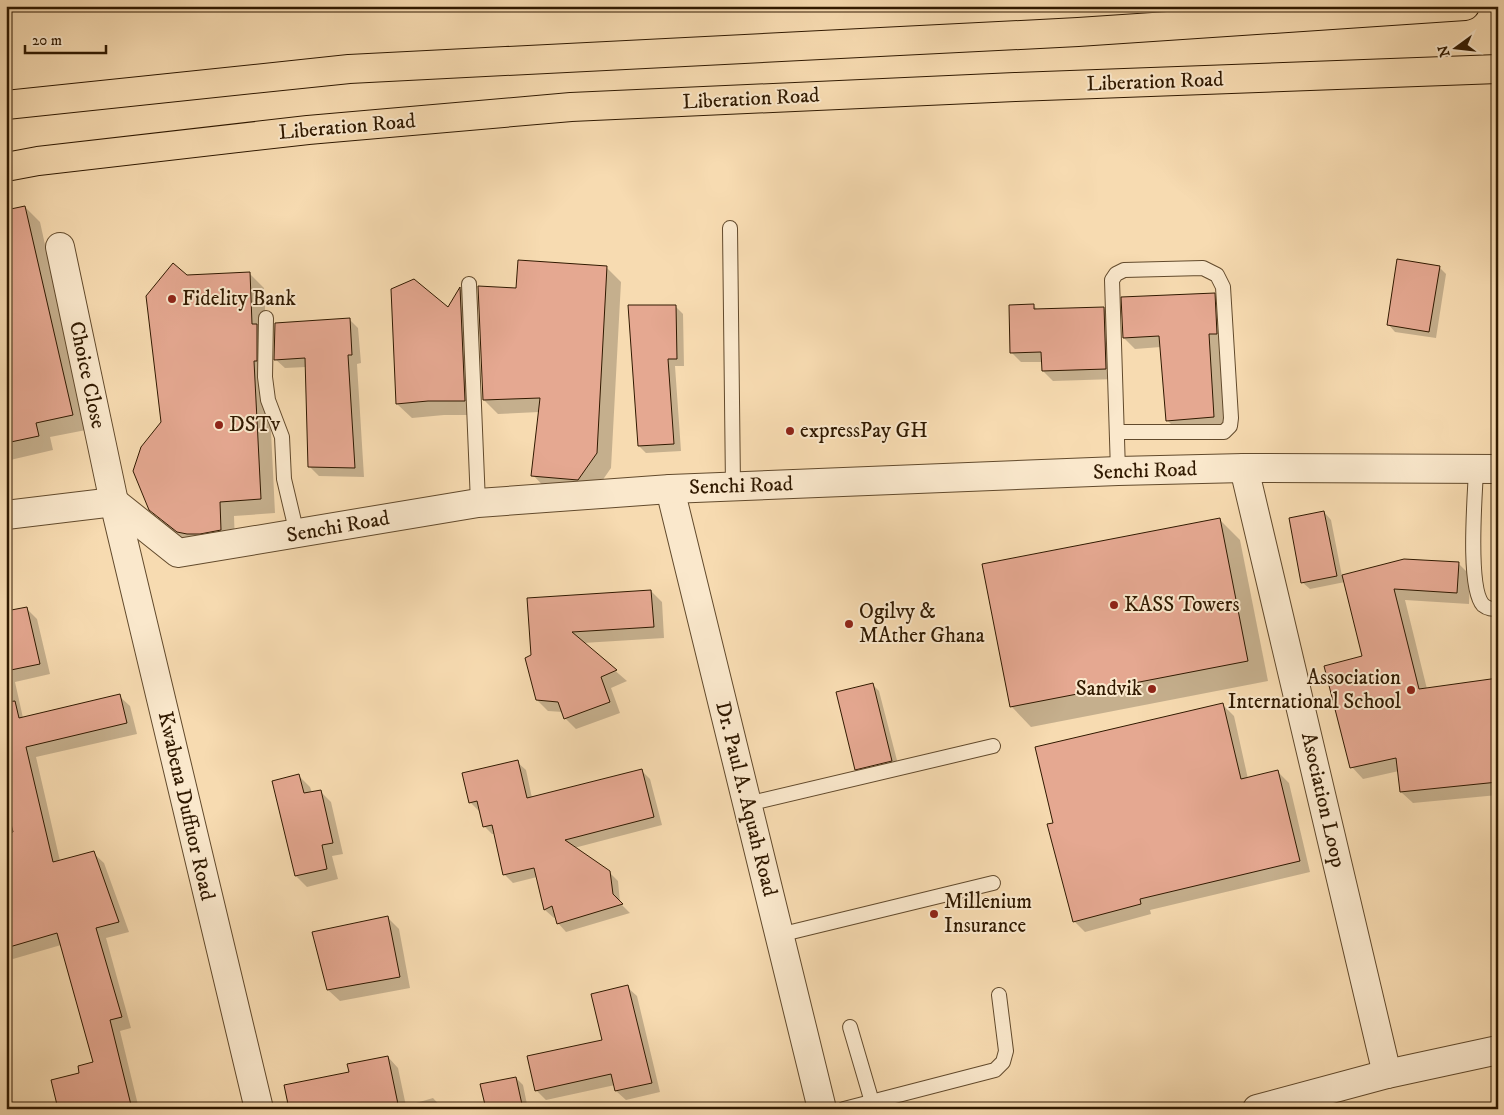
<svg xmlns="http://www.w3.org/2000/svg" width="1504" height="1115" viewBox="0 0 1504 1115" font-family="'IM FELL DW Pica',serif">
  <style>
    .shadow { fill: #0003 }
    .building { fill: #e5a891; stroke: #301900 }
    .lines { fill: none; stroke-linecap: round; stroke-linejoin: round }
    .lane-casing { stroke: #624a2c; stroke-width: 16 }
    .street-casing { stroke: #624a2c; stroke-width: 30 }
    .highway-casing { stroke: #301900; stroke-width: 30 }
    .lane { stroke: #fae8cc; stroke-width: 14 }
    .street { stroke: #fae8cc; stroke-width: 28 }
    .highway { stroke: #f7dbb1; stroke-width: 28 }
    .poi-dot { fill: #8f2418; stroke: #fae8cc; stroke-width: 2 }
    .labels { text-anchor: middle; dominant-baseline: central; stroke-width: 4; stroke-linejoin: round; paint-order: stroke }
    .street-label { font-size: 21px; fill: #301900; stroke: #fae8cc }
    .poi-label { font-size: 21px; fill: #301900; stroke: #fae8cc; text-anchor: start }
  </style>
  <rect width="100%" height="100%" fill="#f7dbb1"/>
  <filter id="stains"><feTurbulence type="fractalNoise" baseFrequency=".004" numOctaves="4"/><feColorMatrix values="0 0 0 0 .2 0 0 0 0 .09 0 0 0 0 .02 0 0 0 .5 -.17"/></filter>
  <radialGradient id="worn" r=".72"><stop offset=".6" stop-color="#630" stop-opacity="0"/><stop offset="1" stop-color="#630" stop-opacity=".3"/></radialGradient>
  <g class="shadow">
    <polygon points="25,207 40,222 86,430 50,437 53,450 6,461 6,211"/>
    <polygon points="606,267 621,282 611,468 593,494 547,490 533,475 539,412 498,414 484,400 517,289"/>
    <polygon points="1439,267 1446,274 1436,338 1395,332 1388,324"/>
    <polygon points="249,273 264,288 275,513 234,516 235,544 193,546 165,524 150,509 187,276"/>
    <polygon points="461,289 474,302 479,415 444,415 412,418 397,404"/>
    <polygon points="1214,294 1225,305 1228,344 1219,345 1225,428 1178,431 1167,420 1161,347 1135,349 1124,338"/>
    <polygon points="1033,305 1038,310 1104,308 1114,318 1116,379 1053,381 1043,371 1043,362 1021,362 1011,352"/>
    <polygon points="675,306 683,314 684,366 675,366 681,451 646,453 639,446"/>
    <polygon points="349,319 358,328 361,363 357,364 364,477 319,476 310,467 306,367 285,368 275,359"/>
    <polygon points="1324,512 1331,520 1342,576 1458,563 1470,575 1469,604 1405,600 1427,689 1498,680 1498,795 1413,803 1401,792 1399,771 1363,779 1352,767 1364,656 1345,582 1310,589 1302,582"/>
    <polygon points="1220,520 1240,540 1268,681 1031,727 1011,706"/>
    <polygon points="651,591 662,602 664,638 583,643 627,681 611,688 620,713 576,729 565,718 563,712 548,711 537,700 528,599"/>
    <polygon points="26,608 37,619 50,674 15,682 23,718 119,696 130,706 137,734 36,757 60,861 93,853 104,863 129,932 106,938 131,1028 120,1031 139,1109 59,1109 81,1074 95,1063 61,945 13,959 6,952 6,613"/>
    <polygon points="872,684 879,691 899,768 864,776 856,769"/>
    <polygon points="1223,705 1234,716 1248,779 1278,772 1289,783 1310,872 1150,910 1151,914 1085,932 1074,921 1054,824"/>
    <polygon points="517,762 526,770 532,798 641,770 650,779 662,825 574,848 609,872 618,881 620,903 630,913 566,932 558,923 556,917 554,918 545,910 537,877 513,883 504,874 495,834 492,834 484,826 480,810 479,811 470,802"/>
    <polygon points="299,776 310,787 312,793 320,791 331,802 343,854 332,856 338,879 307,887 296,876"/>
    <polygon points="388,918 399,929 410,988 340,1001 328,990 313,933"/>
    <polygon points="627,987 637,996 660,1092 626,1100 616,1091 615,1085 546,1100 536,1090 604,1040"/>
    <polygon points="388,1057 398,1068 406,1106 433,1098 443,1109 290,1109"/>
    <polygon points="6,1073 13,1109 6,1109"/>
    <polygon points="516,1078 523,1085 528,1109 487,1109"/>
  </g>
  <g class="building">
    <polygon points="25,206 73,415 36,423 39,436 6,443 6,210"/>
    <polygon points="1397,259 1440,266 1429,332 1387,325"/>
    <polygon points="518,260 607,266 597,453 578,480 531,476 540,398 483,400 478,286 516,288"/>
    <polygon points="173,263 187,275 250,272 252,324 257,324 257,361 254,361 261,499 220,502 221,530 200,534 187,534 177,532 149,510 133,471 141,447 161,422 146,296"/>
    <polygon points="414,279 448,307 460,287 465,401 428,401 396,404 391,289"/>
    <polygon points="1215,293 1217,334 1209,334 1214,417 1166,421 1159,336 1123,338 1121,297"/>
    <polygon points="1034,304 1034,309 1104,307 1106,369 1042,371 1041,352 1010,353 1009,305"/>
    <polygon points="628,305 676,305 677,359 668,359 674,444 638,446"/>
    <polygon points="350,318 352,355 348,355 355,468 308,467 305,358 274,360 275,323"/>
    <polygon points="1324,511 1337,576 1301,583 1289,518"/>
    <polygon points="1220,518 1248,661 1010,707 982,564"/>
    <polygon points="1404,559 1459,562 1457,593 1394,589 1419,689 1498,678 1498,782 1400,792 1396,758 1350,768 1324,666 1362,656 1342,575"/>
    <polygon points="651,590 654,627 572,632 617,670 601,677 610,702 564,719 558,702 536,700 525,658 531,655 527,598"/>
    <polygon points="27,607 40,664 6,671 6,611"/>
    <polygon points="873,683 892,761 855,770 836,692"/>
    <polygon points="120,694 127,723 26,747 53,862 94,851 119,922 96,928 122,1017 110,1020 132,1109 58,1109 51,1080 79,1073 78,1066 93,1062 57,933 6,948 6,834 13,832 6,804 6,702 15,701 19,718"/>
    <polygon points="1223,703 1241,779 1278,770 1300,861 1140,899 1141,904 1073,922 1047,824 1053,823 1035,747"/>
    <polygon points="518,760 527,798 642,769 654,817 565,840 610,871 613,894 623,904 557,924 552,906 544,910 534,868 503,875 492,825 483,827 477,801 469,803 462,773"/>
    <polygon points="299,774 304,793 321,790 333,843 322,845 327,869 295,876 272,781"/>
    <polygon points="388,916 400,977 327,990 312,932"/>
    <polygon points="628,985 652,1083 615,1091 611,1074 535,1091 527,1056 602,1040 591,994"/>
    <polygon points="388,1056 399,1109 289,1109 284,1085 349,1072 347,1064"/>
    <polygon points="516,1077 523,1109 486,1109 480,1084"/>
  </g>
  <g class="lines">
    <g class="lane-casing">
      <g id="lane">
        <polyline points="730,228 733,486"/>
        <polyline points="469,284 478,503"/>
        <polyline points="266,318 265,377 268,400 282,437 284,479 297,534"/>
        <polyline points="1117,432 1224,432 1230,426 1231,418 1223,287 1217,275 1203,268 1124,270 1116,274 1112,280 1118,471"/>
        <path d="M1476,470C1475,496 1467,587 1483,605C1488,609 1492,609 1498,609"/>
        <polyline points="747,804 993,746"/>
        <polyline points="779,935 993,883"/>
        <polyline points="850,1027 872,1102"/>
        <polyline points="844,1109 995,1070 1003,1062 1006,1051 999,995"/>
      </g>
    </g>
    <g class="street-casing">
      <g id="street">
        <polyline points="60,247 114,502 259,1109"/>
        <polyline points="1244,468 1387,1074"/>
        <polyline points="670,489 822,1109"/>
        <polyline points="6,515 114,502 178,553 478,503 670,489 1118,471 1244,468 1498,469"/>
        <polyline points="1257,1109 1387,1074 1498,1050"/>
      </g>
    </g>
    <g class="highway-casing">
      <g id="highway">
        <polyline points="6,105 349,69 1078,32 1465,6"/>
        <polyline points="6,167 38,161 308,130 571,107 1015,87 1498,69"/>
      </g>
    </g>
    <use href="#lane" class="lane"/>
    <use href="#street" class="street"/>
    <use href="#highway" class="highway"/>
  </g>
  <g class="poi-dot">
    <circle cx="172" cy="299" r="5"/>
    <circle cx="219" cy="425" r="5"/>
    <circle cx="790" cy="431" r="5"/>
    <circle cx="1114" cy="605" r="5"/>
    <circle cx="849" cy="624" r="5"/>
    <circle cx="1152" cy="689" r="5"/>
    <circle cx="1411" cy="690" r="5"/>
    <circle cx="934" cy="914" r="5"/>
  </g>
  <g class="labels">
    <g class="street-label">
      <text transform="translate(1155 82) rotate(-2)">Liberation Road</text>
      <text transform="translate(751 99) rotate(-3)">Liberation Road</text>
      <text transform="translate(347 127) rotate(-5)">Liberation Road</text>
      <text transform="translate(87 375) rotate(78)">Choice Close</text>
      <text transform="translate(1145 471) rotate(-2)">Senchi Road</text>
      <text transform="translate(741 486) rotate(-2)">Senchi Road</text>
      <text transform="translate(338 527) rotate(-10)">Senchi Road</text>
      <text transform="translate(746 799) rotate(76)">Dr. Paul A. Aquah Road</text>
      <text transform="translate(1323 800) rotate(77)">Asociation Loop</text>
      <text transform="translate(186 806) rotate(77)">Kwabena Duffuor Road</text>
    </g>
    <g class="poi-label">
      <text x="182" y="299">Fidelity Bank</text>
      <text x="229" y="425">DSTv</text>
      <text x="800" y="431">expressPay GH</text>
      <text x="1124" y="605">KASS Towers</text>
      <text x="859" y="612">Ogilvy &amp;<tspan x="859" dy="24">MAther Ghana</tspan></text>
      <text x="1401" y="678" text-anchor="end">Association<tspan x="1401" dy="24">International School</tspan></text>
      <text x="1142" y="689" text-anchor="end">Sandvik</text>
      <text x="944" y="902">Millenium<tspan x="944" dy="24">Insurance</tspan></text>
    </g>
  </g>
  <rect width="1504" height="1115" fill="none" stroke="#f7dbb1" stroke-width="25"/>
  <rect x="8" y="8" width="1489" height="1100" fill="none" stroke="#301900" stroke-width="2.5"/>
  <rect x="12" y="12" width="1479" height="1090" fill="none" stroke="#301900"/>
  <g transform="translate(1456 48) rotate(255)" stroke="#fae8cc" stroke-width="4" paint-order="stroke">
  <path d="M0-4L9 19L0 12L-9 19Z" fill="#301900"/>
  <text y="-8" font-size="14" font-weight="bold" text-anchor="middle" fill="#301900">N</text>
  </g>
  <path d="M25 45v8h81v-8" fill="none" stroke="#301900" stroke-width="2.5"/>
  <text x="32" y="45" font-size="15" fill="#301900" stroke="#fae8cc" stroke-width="4" paint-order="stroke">20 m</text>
  <rect width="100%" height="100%" filter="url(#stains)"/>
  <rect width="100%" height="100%" fill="url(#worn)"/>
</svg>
